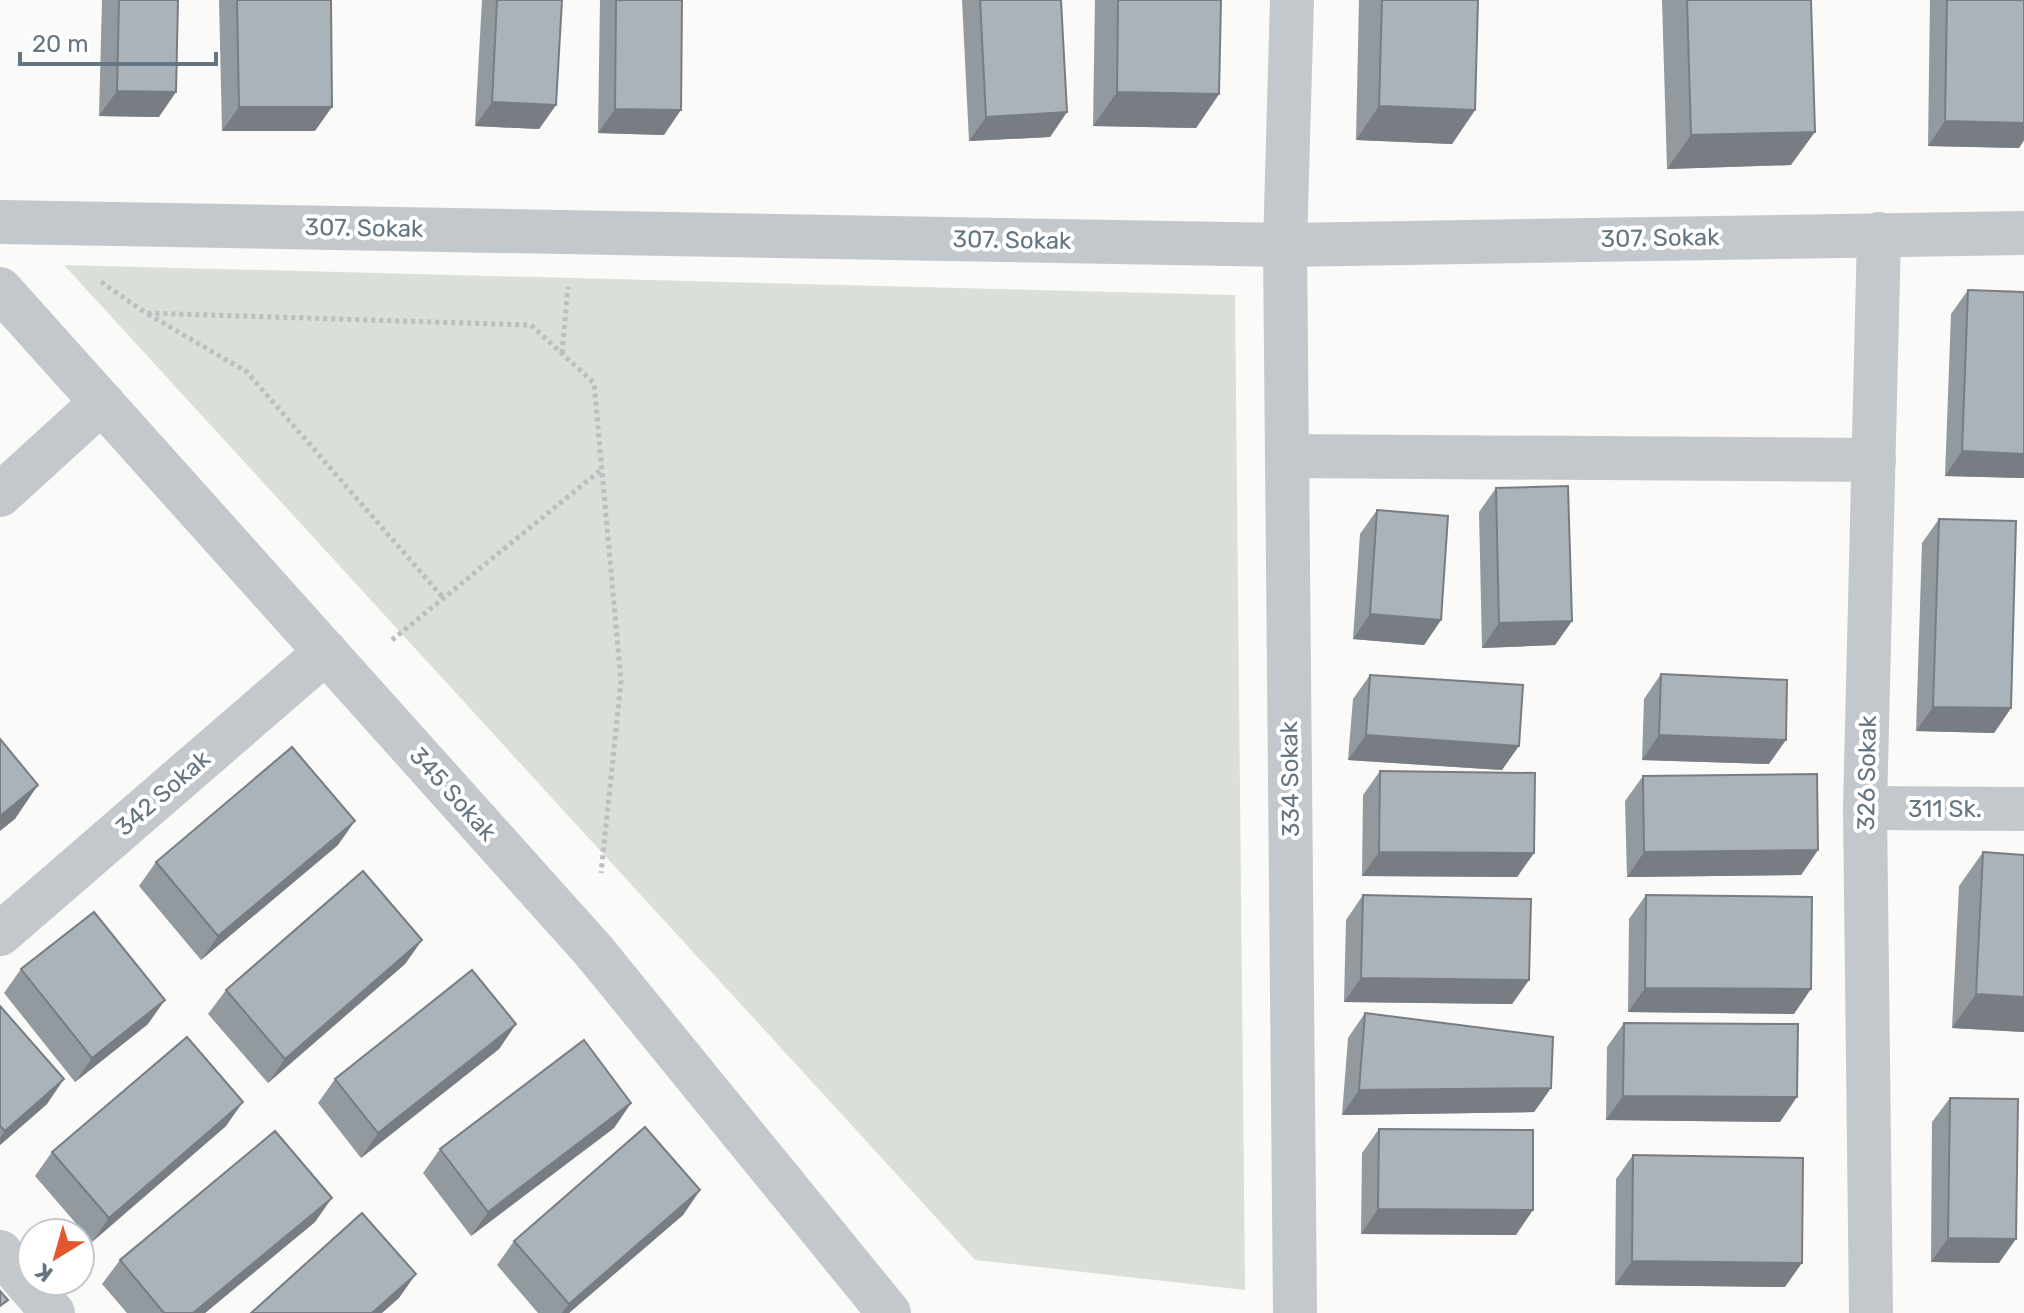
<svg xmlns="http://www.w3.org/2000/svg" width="2024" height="1313" viewBox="0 0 2024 1313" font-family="Rubik,sans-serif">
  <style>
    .park { fill: #dadfd7 }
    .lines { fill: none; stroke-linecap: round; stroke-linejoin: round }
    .path { stroke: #bbbfc2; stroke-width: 5; stroke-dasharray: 4 4; stroke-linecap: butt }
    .minor { stroke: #c3c8cc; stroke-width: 44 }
    .wall { fill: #929a9f }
    .shaded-wall { fill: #777d82 }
    .building { fill: #aab3b9; stroke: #777d82; stroke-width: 2 }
    .labels { text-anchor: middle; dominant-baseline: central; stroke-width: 8; stroke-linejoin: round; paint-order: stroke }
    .street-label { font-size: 24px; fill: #657683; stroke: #fff }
  </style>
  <rect width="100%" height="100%" fill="#fafaf8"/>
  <polygon class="park" points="64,265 1235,295 1245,1290 975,1260"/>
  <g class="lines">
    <g class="path">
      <polyline points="101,282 146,313 531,325 594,383 621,681 601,873"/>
      <polyline points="148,314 247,372 444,599"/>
      <polyline points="562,353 568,287"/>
      <polyline points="392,640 602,469"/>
    </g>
    <g class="minor">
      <polyline points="1292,0 1285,245 1295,1313"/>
      <polyline points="0,222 1285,245 2024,233"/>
      <polyline points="0,289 593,950 889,1313"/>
      <polyline points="1287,456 1874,460"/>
      <polyline points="0,495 102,402"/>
      <polyline points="1865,808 2024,809"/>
      <polyline points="0,934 326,652"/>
      <polyline points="0,1252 53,1313"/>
      <polyline points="1871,1313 1865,808 1879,234"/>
    </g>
  </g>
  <g class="wall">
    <polygon points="102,0 178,0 159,117 99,116"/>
    <polygon points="219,0 331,0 315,131 222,131"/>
    <polygon points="482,0 562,0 556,105 539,129 475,126"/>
    <polygon points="600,0 682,0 664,135 598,133"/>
    <polygon points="962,0 1061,0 1067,112 1050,137 969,141"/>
    <polygon points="1095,0 1221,0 1219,94 1196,128 1093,126"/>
    <polygon points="1359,0 1478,0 1475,110 1452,144 1356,140"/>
    <polygon points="1662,0 1811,0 1791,165 1667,169"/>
    <polygon points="1930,0 2024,0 2024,140 2019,148 1928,146"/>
    <polygon points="1968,290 2024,292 2024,478 1945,476 1951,314"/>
    <polygon points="1496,488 1572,621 1555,645 1482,648 1479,512"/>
    <polygon points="1377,510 1441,620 1424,645 1353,639 1360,534"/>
    <polygon points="1939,519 2011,708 1994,733 1916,731 1922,543"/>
    <polygon points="1661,674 1769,764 1642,760 1644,699"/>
    <polygon points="1370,675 1502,770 1348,760 1353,699"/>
    <polygon points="1380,771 1534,853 1517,877 1362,876 1363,795"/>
    <polygon points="1643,776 1818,850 1801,875 1627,877 1625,801"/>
    <polygon points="338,845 201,960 139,886 156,862"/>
    <polygon points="1983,852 2024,1032 1952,1028 1959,886"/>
    <polygon points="1363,895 1529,980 1512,1004 1344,1002 1346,920"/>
    <polygon points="1646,895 1794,1014 1628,1012 1629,919"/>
    <polygon points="422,940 405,964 268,1083 208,1014 226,990"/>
    <polygon points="21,969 148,1024 75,1082 4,993"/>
    <polygon points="0,1006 47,1104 0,1145"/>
    <polygon points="1365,1013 1551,1088 1534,1112 1342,1115 1348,1038"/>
    <polygon points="1624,1023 1780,1122 1606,1120 1607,1047"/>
    <polygon points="516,1024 499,1049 361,1158 318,1103 335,1079"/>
    <polygon points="1950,1098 1999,1263 1931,1262 1932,1122"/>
    <polygon points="631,1103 614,1128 471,1236 423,1173 440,1149"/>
    <polygon points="226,1126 92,1242 35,1176 52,1152"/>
    <polygon points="1379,1129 1516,1235 1361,1234 1362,1153"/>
    <polygon points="1633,1155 1785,1287 1615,1285 1616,1179"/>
    <polygon points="700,1190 683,1215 569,1313 538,1313 497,1265 514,1241"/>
    <polygon points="315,1222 205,1313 127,1313 102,1284 120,1260"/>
  </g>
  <g class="shaded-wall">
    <polygon points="117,91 176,92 159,117 99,116"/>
    <polygon points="1117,92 1219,94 1196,128 1093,126"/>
    <polygon points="492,102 556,105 539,129 475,126"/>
    <polygon points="1379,106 1475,110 1452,144 1356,140"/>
    <polygon points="239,107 332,107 315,131 222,131"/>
    <polygon points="615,109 681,110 664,135 598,133"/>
    <polygon points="1067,112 1050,137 969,141 986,117"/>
    <polygon points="1945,121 2024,123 2024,140 2019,148 1928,146"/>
    <polygon points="1815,132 1791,165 1667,169 1691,135"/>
    <polygon points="1962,451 2024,454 2024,478 1945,476"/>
    <polygon points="1370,614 1441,620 1424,645 1353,639"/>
    <polygon points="1572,621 1555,645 1482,648 1499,623"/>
    <polygon points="1933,707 2011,708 1994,733 1916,731"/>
    <polygon points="1366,735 1519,746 1502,770 1348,760"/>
    <polygon points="1659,735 1786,740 1769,764 1642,760"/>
    <polygon points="38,785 15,819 0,831 0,816"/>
    <polygon points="355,821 338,845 201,960 218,936"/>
    <polygon points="1818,850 1801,875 1627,877 1644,852"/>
    <polygon points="1379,852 1534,853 1517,877 1362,876"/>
    <polygon points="422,940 405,964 268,1083 285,1059"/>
    <polygon points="1361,978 1529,980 1512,1004 1344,1002"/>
    <polygon points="1645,988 1811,989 1794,1014 1628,1012"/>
    <polygon points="1976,994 2024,997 2024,1032 1952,1028"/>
    <polygon points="165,1000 148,1024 75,1082 92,1058"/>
    <polygon points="516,1024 499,1049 361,1158 378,1133"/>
    <polygon points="64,1079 47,1104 0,1145 0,1138 5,1131"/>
    <polygon points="1551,1088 1534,1112 1342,1115 1359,1090"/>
    <polygon points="1623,1096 1797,1097 1780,1122 1606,1120"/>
    <polygon points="243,1102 226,1126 92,1242 109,1218"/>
    <polygon points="631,1103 614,1128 471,1236 488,1212"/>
    <polygon points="700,1190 683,1215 569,1313 562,1313 569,1304"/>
    <polygon points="332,1198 315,1222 205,1313 193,1313"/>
    <polygon points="1378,1209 1533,1210 1516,1235 1361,1234"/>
    <polygon points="1948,1238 2016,1239 1999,1263 1931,1262"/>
    <polygon points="1632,1261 1802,1263 1785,1287 1615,1285"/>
    <polygon points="416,1274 399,1298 382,1313 372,1313"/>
  </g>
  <g class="building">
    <polygon points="119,0 178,0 176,92 117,91"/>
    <polygon points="237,0 331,0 332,107 239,107"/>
    <polygon points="497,0 562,0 556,105 492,102"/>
    <polygon points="616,0 682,0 681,110 615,109"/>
    <polygon points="980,0 1061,0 1067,112 986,117"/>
    <polygon points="1118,0 1221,0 1219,94 1117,92"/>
    <polygon points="1382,0 1478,0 1475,110 1379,106"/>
    <polygon points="1687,0 1811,0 1815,132 1691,135"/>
    <polygon points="1947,0 2024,0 2024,123 1945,121"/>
    <polygon points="1968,290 2024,292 2024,454 1962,451"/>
    <polygon points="1568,486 1572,621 1499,623 1496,488"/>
    <polygon points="1377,510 1448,516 1441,620 1370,614"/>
    <polygon points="1939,519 2016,521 2011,708 1933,707"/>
    <polygon points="1661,674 1787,680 1786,740 1659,735"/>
    <polygon points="1370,675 1523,685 1519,746 1366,735"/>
    <polygon points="0,739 38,785 0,816"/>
    <polygon points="292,747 355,821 218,936 156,862"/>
    <polygon points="1380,771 1535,773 1534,853 1379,852"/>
    <polygon points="1817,774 1818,850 1644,852 1643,776"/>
    <polygon points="1983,852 2024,855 2024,997 1976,994"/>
    <polygon points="363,871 422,940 285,1059 226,990"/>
    <polygon points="1363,895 1531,899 1529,980 1361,978"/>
    <polygon points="1646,895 1812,897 1811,989 1645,988"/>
    <polygon points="94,912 165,1000 92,1058 21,969"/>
    <polygon points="472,970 516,1024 378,1133 335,1079"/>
    <polygon points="0,1006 64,1079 5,1131 0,1126"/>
    <polygon points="1365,1013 1553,1037 1551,1088 1359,1090"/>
    <polygon points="1624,1023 1798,1024 1797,1097 1623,1096"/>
    <polygon points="187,1037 243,1102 109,1218 52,1152"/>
    <polygon points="584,1040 631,1103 488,1212 440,1149"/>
    <polygon points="1950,1098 2018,1099 2016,1239 1948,1238"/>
    <polygon points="645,1127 700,1190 569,1304 514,1241"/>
    <polygon points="1379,1129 1533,1130 1533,1210 1378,1209"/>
    <polygon points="275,1131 332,1198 193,1313 164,1313 120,1260"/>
    <polygon points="1633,1155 1803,1158 1802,1263 1632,1261"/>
    <polygon points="362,1213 416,1274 372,1313 251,1313"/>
    <polygon points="0,1291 8,1300 0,1306"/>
  </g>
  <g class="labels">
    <g class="street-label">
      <text transform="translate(364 228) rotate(1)">307. Sokak</text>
      <text transform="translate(1660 238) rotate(-1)">307. Sokak</text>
      <text transform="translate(1012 240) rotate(1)">307. Sokak</text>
      <text transform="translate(1867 773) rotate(-89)">326 Sokak</text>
      <text transform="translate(1290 779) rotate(-91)">334 Sokak</text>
      <text transform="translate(163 793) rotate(-41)">342 Sokak</text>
      <text transform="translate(453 794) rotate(48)">345 Sokak</text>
      <text x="1945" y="809">311 Sk.</text>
    </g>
  </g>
  <g transform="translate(56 1257) rotate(217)"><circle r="38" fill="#ffffff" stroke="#c1c8cd" stroke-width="2"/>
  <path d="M0-6L14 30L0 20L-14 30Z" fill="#e4572e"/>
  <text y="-12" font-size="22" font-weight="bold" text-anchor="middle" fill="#657683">K</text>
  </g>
  <path d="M20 52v12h196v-12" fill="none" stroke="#657683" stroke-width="4"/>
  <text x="32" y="52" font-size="24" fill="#657683" stroke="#ffffff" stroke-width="6" paint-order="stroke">20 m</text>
</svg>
